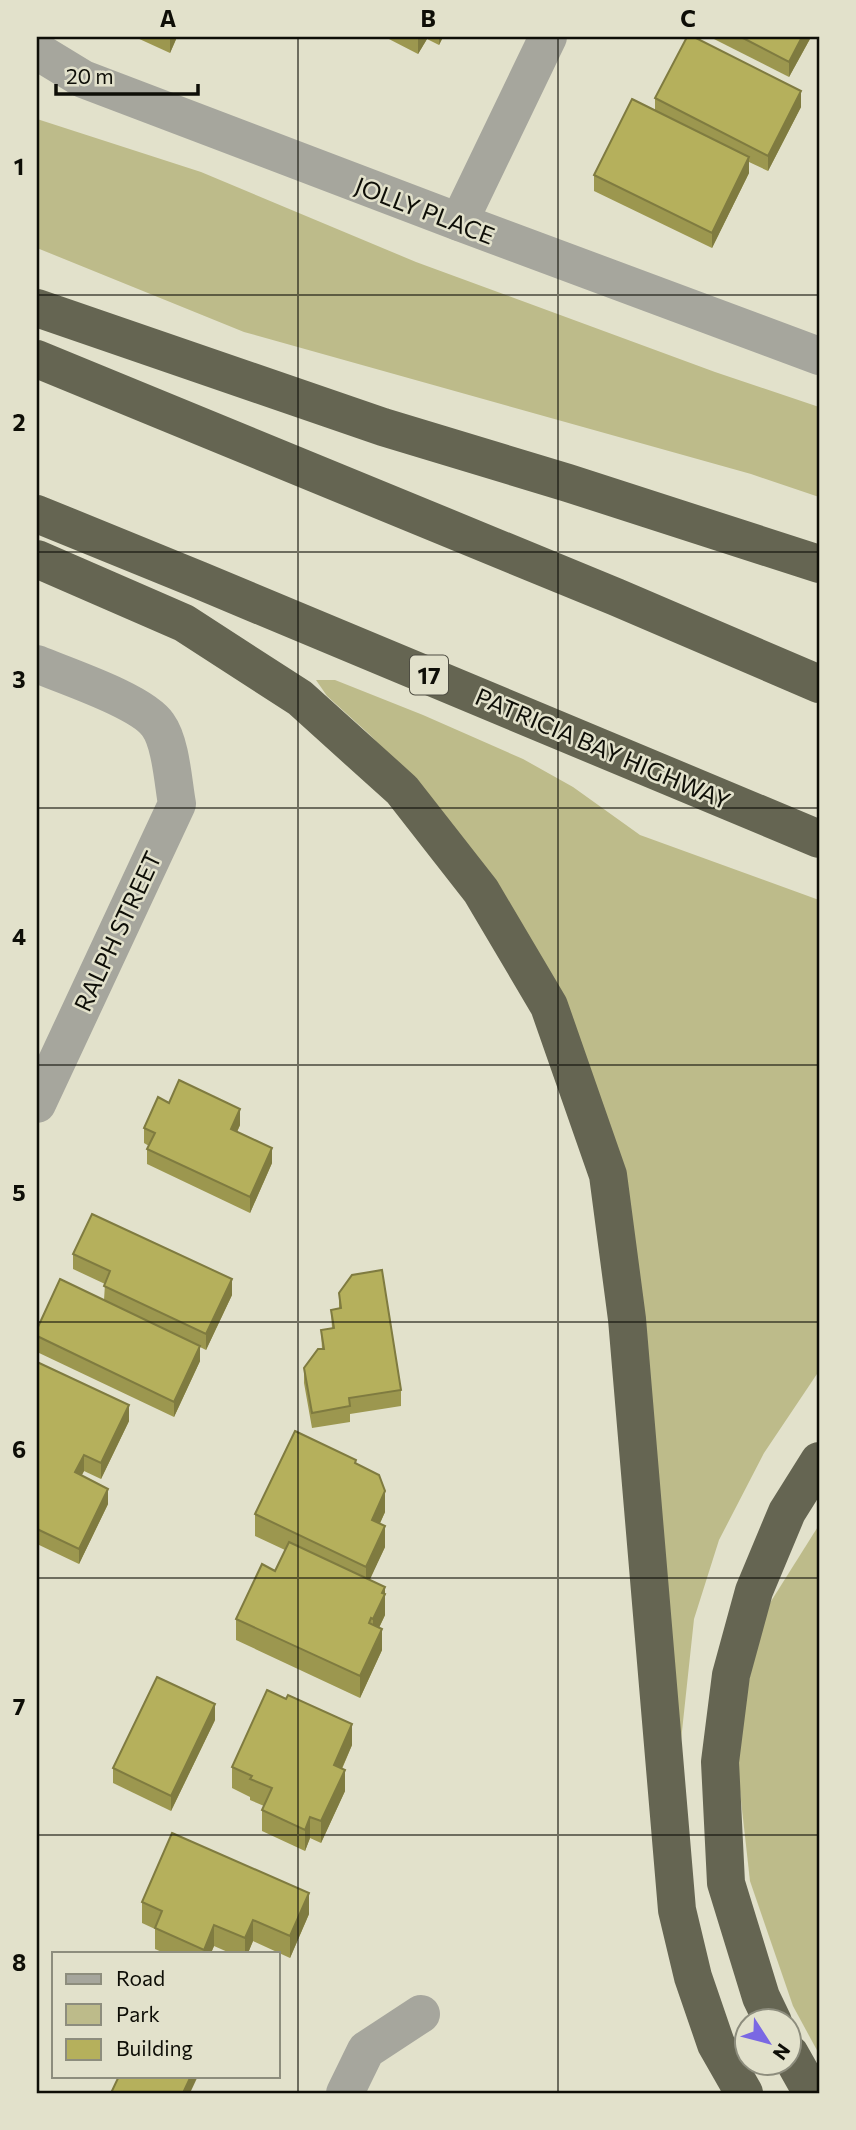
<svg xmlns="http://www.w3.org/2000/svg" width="856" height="2130" viewBox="0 0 856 2130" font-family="Commissioner,sans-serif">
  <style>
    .green { fill: #bdbb8a }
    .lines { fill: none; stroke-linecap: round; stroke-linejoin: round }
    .minor { stroke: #a6a69d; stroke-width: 38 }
    .motorway { stroke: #656552; stroke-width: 38 }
    .wall { fill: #9c974f }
    .shaded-wall { fill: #7f7b40 }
    .building { fill: #b5b05c; stroke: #7f7b40; stroke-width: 2 }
    .grid { fill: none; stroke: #0e0e07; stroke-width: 2; stroke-opacity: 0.55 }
    .labels { text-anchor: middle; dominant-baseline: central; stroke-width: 5; stroke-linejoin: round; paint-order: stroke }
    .shield { fill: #e2e1cb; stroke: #4e4d42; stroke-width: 2 }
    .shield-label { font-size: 23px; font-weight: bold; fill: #0e0e07 }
    .street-label { font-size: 24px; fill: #0e0e07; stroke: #e2e1cb }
    .neatline { fill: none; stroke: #0e0e07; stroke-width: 2.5 }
    .grid-label { font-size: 23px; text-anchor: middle; font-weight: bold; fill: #0e0e07 }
  </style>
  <rect width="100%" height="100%" fill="#e2e1cb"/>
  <g class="green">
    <polygon points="37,119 201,172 416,262 715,372 819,407 819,497 751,474 244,332 37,248"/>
    <polygon points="316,680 335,680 423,715 523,759 573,787 640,835 819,900 819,1371 764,1453 719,1540 694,1619 679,1759 617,1164 404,770 369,734 327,696"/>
    <polygon points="819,1525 819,2054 793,2006 750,1881 735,1747 763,1614"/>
  </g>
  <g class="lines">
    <g class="minor">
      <polyline points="37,51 83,79 459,222 819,356"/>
      <polyline points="459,222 548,37"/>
      <path d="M37,664C65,676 142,701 158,725C171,743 173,782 177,804L37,1104"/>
      <polyline points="345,2093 366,2050 421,2014"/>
    </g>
    <g class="motorway">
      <polyline points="37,308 383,427 568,483 819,564"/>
      <polyline points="37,359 616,597 819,684"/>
      <polyline points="37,514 199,580 819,839"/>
      <polyline points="37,559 184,623 300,698 402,790 481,891 549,1006 608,1175 627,1319 677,1910 693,1977 716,2044 744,2093"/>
      <polyline points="773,2022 761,1997 726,1883 720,1762 731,1675 754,1591 787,1512 819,1461"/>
      <polyline points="790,2054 812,2093"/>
    </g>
  </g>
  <g class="wall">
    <polygon points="135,37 177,37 170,53"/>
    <polygon points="385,37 443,37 439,45 427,39 418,54"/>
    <polygon points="710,37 811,37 789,77"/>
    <polygon points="655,98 801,107 768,171 749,162 749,173 712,248 594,191 594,175 655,111"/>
    <polygon points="819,253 819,272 818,272 818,256"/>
    <polygon points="169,1103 240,1125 237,1132 272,1163 250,1213 147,1164 147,1149 149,1146 144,1143 144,1128"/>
    <polygon points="73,1254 232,1295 206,1350 200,1347 200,1361 174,1417 37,1352 37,1329 104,1300 105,1284 73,1269"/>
    <polygon points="339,1293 401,1390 401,1406 350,1414 350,1422 312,1428 304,1383 304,1368 322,1349 321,1330 332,1328 331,1310 339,1308"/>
    <polygon points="37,1362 129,1421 101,1479 84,1471 81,1476 108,1504 79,1564 37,1544"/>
    <polygon points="356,1464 385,1512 380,1523 385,1547 369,1580 385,1587 385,1615 379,1628 382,1650 360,1698 236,1640 236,1619 275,1571 285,1550 255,1536 255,1514"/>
    <polygon points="215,1720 171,1811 113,1783 113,1768"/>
    <polygon points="352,1745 342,1769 345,1791 321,1843 310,1838 305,1851 262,1831 262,1810 264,1806 250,1800 250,1797 232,1788 232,1767"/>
    <polygon points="142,1902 309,1914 290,1958 253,1941 248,1953 230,1953 214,1946 211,1953 164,1953 155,1949 155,1929 142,1923"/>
  </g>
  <g class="shaded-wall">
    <polygon points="170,37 177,37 170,53"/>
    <polygon points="420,37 427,37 427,39 418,54 418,39"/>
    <polygon points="439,37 443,37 439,45"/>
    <polygon points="802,37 811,37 789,77 789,62"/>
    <polygon points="801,91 801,107 768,171 768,156"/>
    <polygon points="749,157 749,173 712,248 712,233"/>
    <polygon points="240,1109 240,1125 231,1145 231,1129"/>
    <polygon points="272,1148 272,1163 250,1213 250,1197"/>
    <polygon points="232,1279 232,1295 206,1350 206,1334"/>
    <polygon points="200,1346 200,1361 174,1417 174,1402"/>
    <polygon points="129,1405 129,1421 101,1479 101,1463"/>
    <polygon points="84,1455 84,1471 75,1488 75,1472"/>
    <polygon points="108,1489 108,1504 79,1564 79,1549"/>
    <polygon points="385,1491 385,1512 372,1541 372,1520"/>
    <polygon points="385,1526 385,1547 366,1588 366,1567"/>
    <polygon points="385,1587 385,1615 373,1640 373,1619"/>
    <polygon points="382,1629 382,1650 360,1698 360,1676"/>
    <polygon points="215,1704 215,1720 171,1811 171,1796"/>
    <polygon points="352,1724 352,1745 334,1786 334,1765"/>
    <polygon points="345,1770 345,1791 321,1843 321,1821"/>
    <polygon points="310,1817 310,1838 305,1851 305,1830"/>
    <polygon points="309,1893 309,1914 290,1958 290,1936"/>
    <polygon points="253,1920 253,1941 248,1953 245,1953 245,1938"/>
    <polygon points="214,1925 214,1946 211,1953 204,1953 204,1950"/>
    <polygon points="191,2076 198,2076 190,2093 183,2093"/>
  </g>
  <g class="building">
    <polygon points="687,37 694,37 801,91 768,156 655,98"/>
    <polygon points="741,37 802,37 789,62"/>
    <polygon points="632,99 749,157 712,233 594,175"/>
    <polygon points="179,1080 240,1109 231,1129 272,1148 250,1197 147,1149 155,1133 144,1128 158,1097 169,1103"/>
    <polygon points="92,1214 232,1279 206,1334 104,1286 110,1271 73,1254"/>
    <polygon points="382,1270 401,1390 349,1398 350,1406 312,1413 304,1368 318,1349 324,1349 321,1330 334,1328 331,1310 341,1308 339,1293 352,1275"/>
    <polygon points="60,1279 200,1346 174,1402 37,1336 37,1329"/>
    <polygon points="37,1362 129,1405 101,1463 84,1455 75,1472 108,1489 79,1549 37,1529"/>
    <polygon points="295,1431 356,1460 355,1463 379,1475 385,1491 372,1520 385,1526 366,1567 255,1514"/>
    <polygon points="289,1542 385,1587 382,1593 385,1594 373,1619 371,1618 369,1623 382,1629 360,1676 236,1619 262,1564 275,1571"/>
    <polygon points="157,1677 215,1704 171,1796 113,1768"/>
    <polygon points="267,1690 286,1699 288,1695 352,1724 334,1765 345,1770 321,1821 310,1817 305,1830 262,1810 272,1788 250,1779 252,1776 232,1767"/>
    <polygon points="172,1833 309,1893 290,1936 253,1920 245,1938 214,1925 204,1950 155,1928 162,1911 142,1902"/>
    <polygon points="119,2076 191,2076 183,2093 111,2093"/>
  </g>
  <path class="grid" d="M298,37V2093M558,37V2093M37,295H819M37,552H819M37,808H819M37,1065H819M37,1322H819M37,1578H819M37,1835H819"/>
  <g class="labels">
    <rect class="shield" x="410" y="655.5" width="38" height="39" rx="5"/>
    <g class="shield-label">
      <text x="429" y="675">17</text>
    </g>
    <g class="street-label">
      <text transform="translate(425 210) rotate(21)">JOLLY PLACE</text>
      <text transform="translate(603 748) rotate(23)">PATRICIA BAY HIGHWAY</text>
      <text transform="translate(117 931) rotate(-65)">RALPH STREET</text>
    </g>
  </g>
  <rect width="856" height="2130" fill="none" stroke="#e2e1cb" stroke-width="77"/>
  <rect x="52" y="1952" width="228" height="126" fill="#e2e1cb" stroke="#8d8d7d" stroke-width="2"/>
  <rect x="66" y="1974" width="35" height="10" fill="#a6a69d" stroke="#8d8d7d" stroke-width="2"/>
  <text x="116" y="1986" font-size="21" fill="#0e0e07">Road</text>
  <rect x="66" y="2004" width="35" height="21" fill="#bdbb8a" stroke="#8d8d7d" stroke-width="2"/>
  <text x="116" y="2022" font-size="21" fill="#0e0e07">Park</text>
  <rect x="66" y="2039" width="35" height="21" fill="#b5b05c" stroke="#8d8d7d" stroke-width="2"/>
  <text x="116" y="2056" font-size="21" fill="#0e0e07">Building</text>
  <g transform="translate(768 2042) rotate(126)"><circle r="33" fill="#e2e1cb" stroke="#8d8d7d" stroke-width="2"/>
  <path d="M0-5L12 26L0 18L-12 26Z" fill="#7a68e3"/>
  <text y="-10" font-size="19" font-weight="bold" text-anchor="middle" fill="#0e0e07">N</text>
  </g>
  <path d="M56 84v10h142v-10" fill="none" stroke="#0e0e07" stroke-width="3.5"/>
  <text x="66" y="84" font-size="21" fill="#0e0e07" stroke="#e2e1cb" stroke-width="5" paint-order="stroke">20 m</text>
  <rect x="38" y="38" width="780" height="2054" class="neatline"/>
  <g class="grid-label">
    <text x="168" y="27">A</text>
    <text x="428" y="27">B</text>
    <text x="688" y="27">C</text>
    <text x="19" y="175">1</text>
    <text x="19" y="431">2</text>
    <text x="19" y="688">3</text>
    <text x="19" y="945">4</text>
    <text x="19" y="1201">5</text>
    <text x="19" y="1458">6</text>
    <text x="19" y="1715">7</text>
    <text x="19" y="1971">8</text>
  </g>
</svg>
